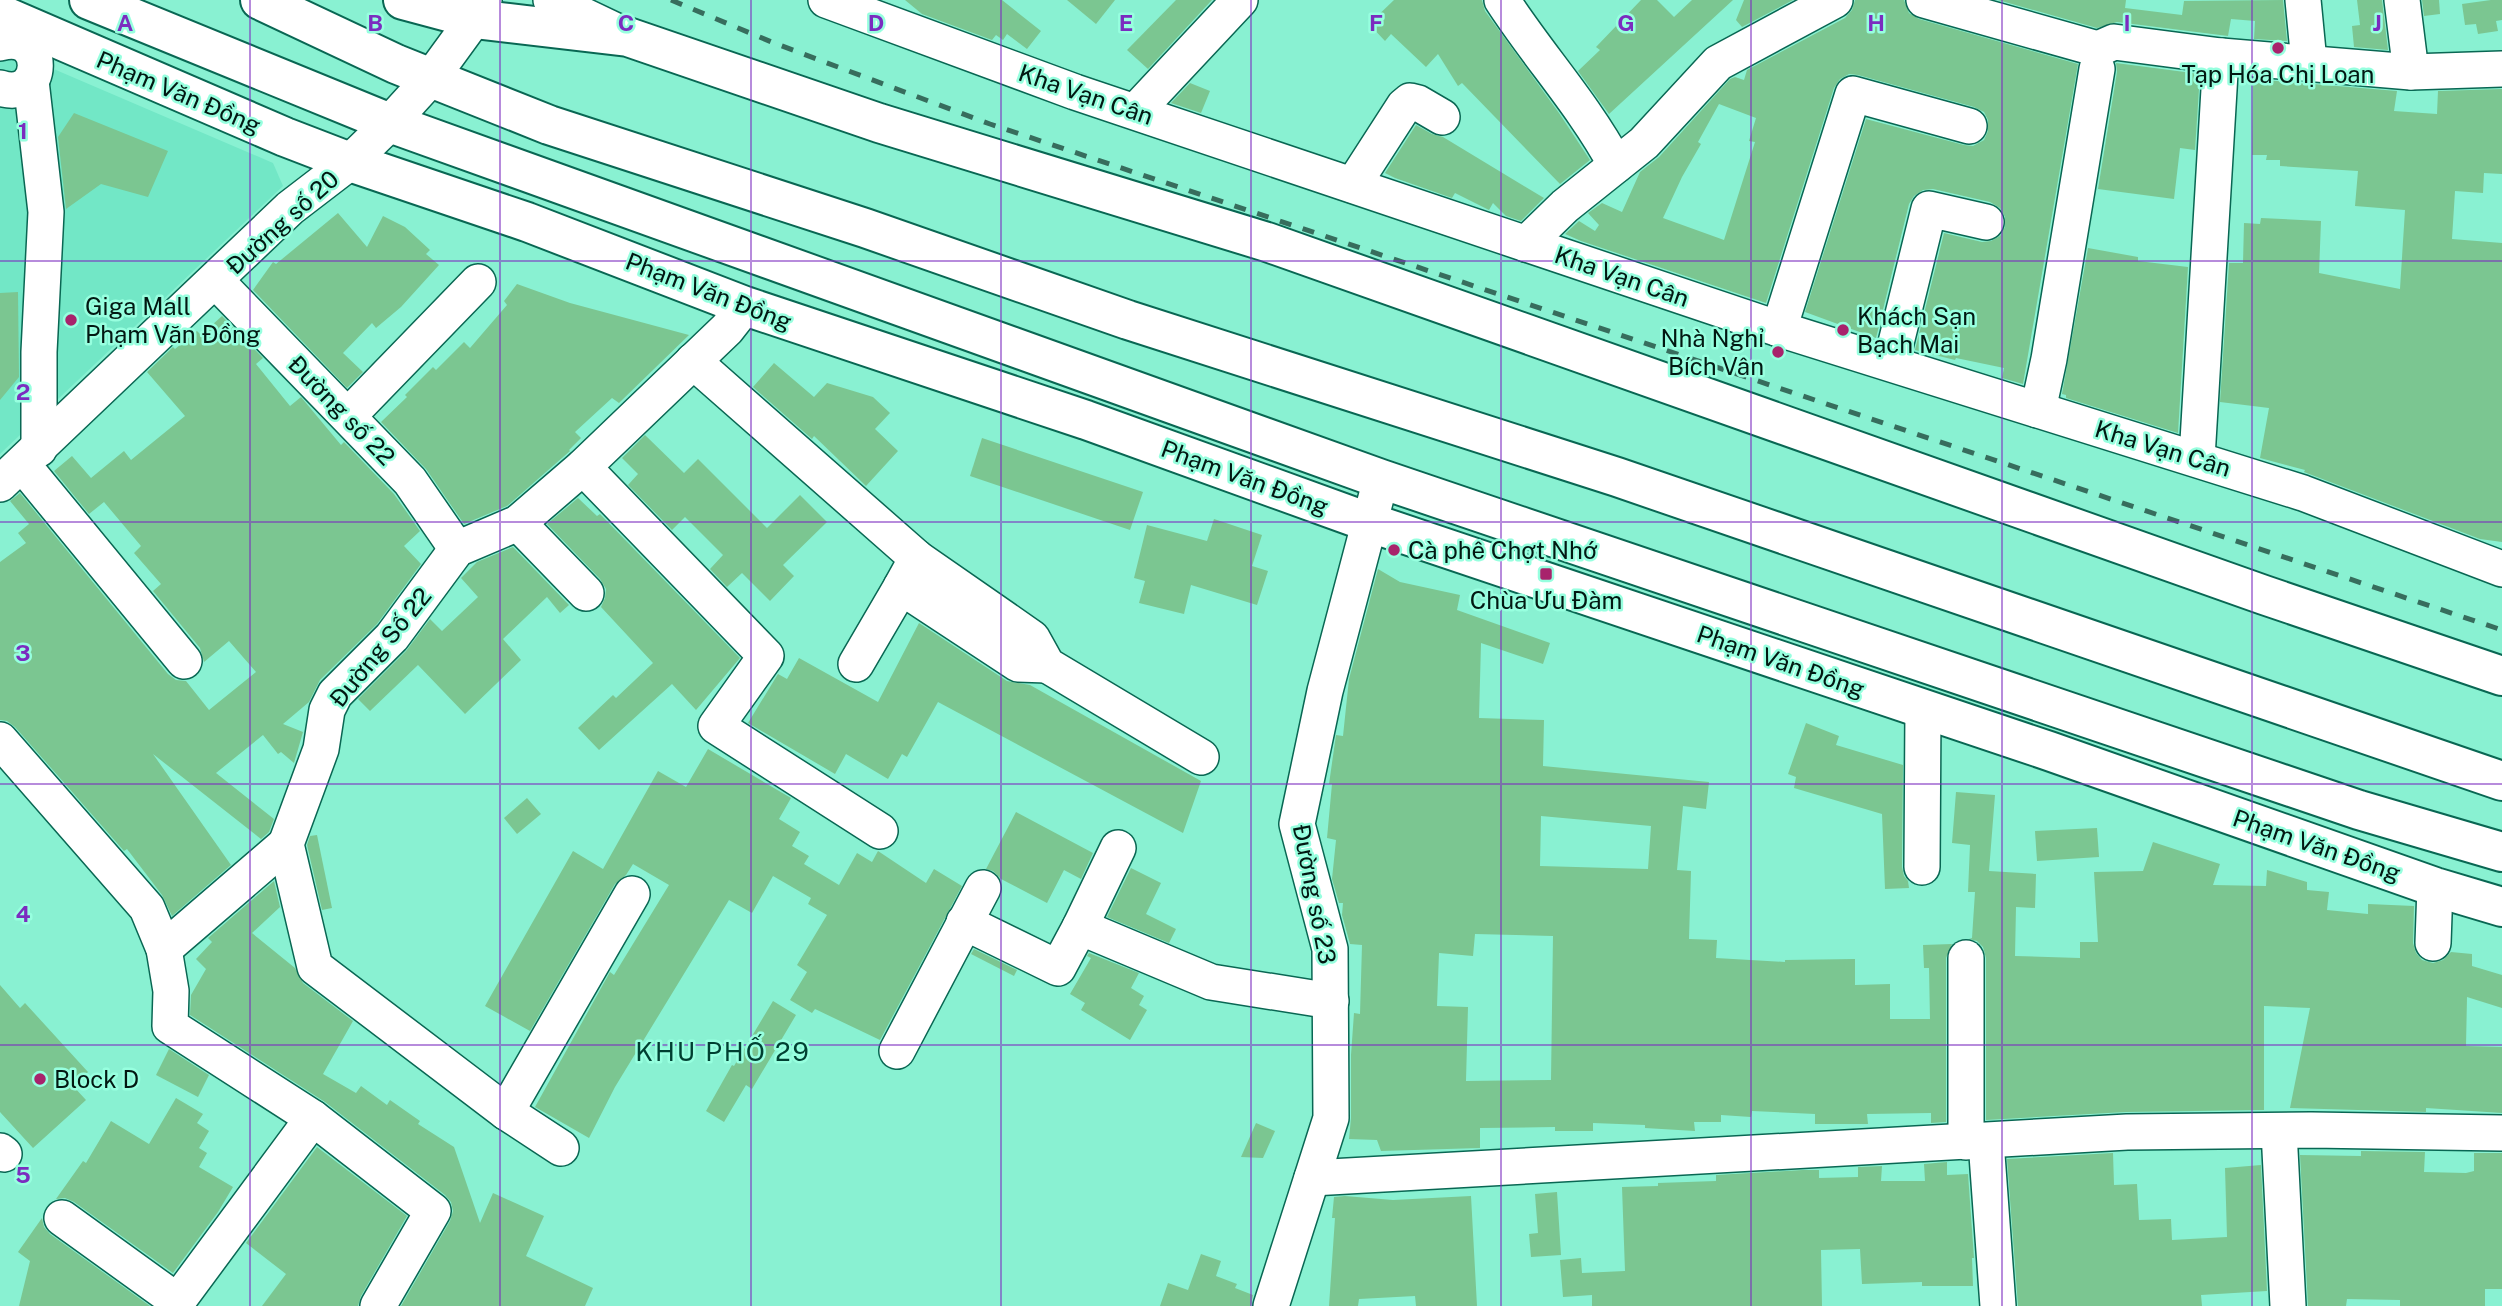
<svg xmlns="http://www.w3.org/2000/svg" width="2502" height="1306" viewBox="0 0 2502 1306" font-family="'Public Sans',sans-serif">
  <style>
    .built { fill: #72e7c6 }
    .building { fill: #7bc691; fill-rule: evenodd }
    .lines { fill: none; stroke-linecap: round; stroke-linejoin: round }
    .minor-casing { stroke: #096753; stroke-width: 38 }
    .major-casing { stroke: #096753; stroke-width: 42 }
    .highway-casing { stroke: #096753; stroke-width: 42 }
    .minor { stroke: #fff; stroke-width: 35 }
    .major { stroke: #fff; stroke-width: 38 }
    .highway { stroke: #fff; stroke-width: 38 }
    .rail { stroke: #376d5d; stroke-width: 5; stroke-dasharray: 12 12; stroke-linecap: butt }
    .grid { fill: none; stroke: #7b2cbf; stroke-width: 2; stroke-opacity: 0.55 }
    .poi-dot { fill: #a8236c; stroke: #97ffdf; stroke-width: 2.5 }
    .labels { text-anchor: middle; dominant-baseline: central; stroke-width: 5; stroke-linejoin: round; paint-order: stroke }
    .poi-label { font-size: 24px; fill: #021812; stroke: #97ffdf; text-anchor: start }
    .street-label { font-size: 24px; fill: #021812; stroke: #97ffdf }
    .neighbourhood-label { font-size: 26px; letter-spacing: 2px; fill: #003f31; stroke: #97ffdf }
    .grid-label { font-size: 23px; text-anchor: middle; font-weight: bold; fill: #7b2cbf; stroke: #97ffdf; stroke-width: 5; stroke-linejoin: round; paint-order: stroke }
  </style>
  <rect width="100%" height="100%" fill="#89f1d2"/>
  <polygon class="built" points="0,46 273,163 283,186 0,454"/>
  <g class="building">
    <polygon points="905,0 1002,0 1041,31 1027,49 1007,34 1003,40 996,35 992,40 922,14"/>
    <polygon points="1067,0 1115,0 1096,24"/>
    <polygon points="1176,0 1212,0 1148,69 1127,50"/>
    <polygon points="1394,0 1482,0 1485,11 1559,113 1590,160 1560,184 1462,83 1458,86 1438,54 1426,67 1391,34 1385,41 1369,24"/>
    <polygon points="1641,0 1657,0 1674,17 1692,0 1733,0 1609,114 1578,71 1600,50 1596,47"/>
    <polygon points="1744,0 1793,0 1742,27 1736,20"/>
    <path d="M1855,0H1904L1909,13L1919,19L2078,64L2023,384L2002,378L2004,368L1956,358L1955,360L1915,350L1944,233L1982,242L1991,241L2000,236L2005,227V217L2000,208L1990,202L1933,189L1923,190L1914,196L1909,204L1876,338L1805,312L1866,119L1964,145L1973,146L1984,140L1988,131V120L1984,112L1974,107L1858,75L1849,74L1840,79L1834,88L1766,303L1581,241L1565,234L1579,221L1595,231L1599,225L1588,213L1602,203L1622,212L1640,172L1659,157L1730,79L1735,77L1744,80L1747,70L1845,18L1852,10ZM1719,104L1756,118L1749,141L1755,142L1724,240L1663,218L1682,177L1701,144L1698,142Z"/>
    <polygon points="1998,0 2126,0 2125,8 2182,15 2184,1 2283,0 2287,41 2254,39 2255,21 2231,19 2228,36 2117,22 2097,28"/>
    <polygon points="2357,0 2382,0 2388,50 2354,47 2352,26 2360,25"/>
    <polygon points="2422,0 2439,0 2440,14 2424,16"/>
    <polygon points="2491,0 2502,0 2502,20 2496,21 2498,31 2478,34 2476,24 2465,25 2462,4"/>
    <polygon points="2116,63 2200,74 2195,150 2180,148 2174,199 2098,189 2117,72"/>
    <polygon points="2253,79 2397,91 2394,111 2437,114 2438,91 2502,89 2502,174 2484,173 2483,193 2455,191 2452,239 2502,243 2502,542 2480,539 2304,472 2305,470 2260,458 2269,408 2220,402 2229,263 2243,263 2244,223 2260,224 2261,218 2321,221 2319,273 2400,289 2405,210 2355,206 2358,171 2280,166 2280,160 2266,160 2267,155 2252,155"/>
    <polygon points="1190,83 1210,91 1201,113 1171,103"/>
    <polygon points="74,113 168,151 148,197 101,184 66,209 58,137"/>
    <polygon points="1416,125 1432,134 1443,137 1544,198 1521,221 1506,216 1493,203 1489,210 1455,193 1452,198 1395,178 1385,173"/>
    <polygon points="338,213 367,247 383,216 405,227 430,250 426,254 439,265 401,307 376,328 372,323 343,353 363,372 347,388 253,290 273,262 276,264"/>
    <polygon points="2088,248 2138,257 2138,261 2188,267 2178,433 2066,398 2066,395 2062,394"/>
    <polygon points="517,284 570,303 689,335 619,403 612,398 575,432 581,438 569,450 570,451 507,506 464,524 426,469 381,422 407,397 405,395 433,367 436,370 464,342 470,348 507,305 504,301"/>
    <polygon points="18,292 19,377 0,400 0,293"/>
    <polygon points="222,316 263,358 256,364 290,406 301,397 341,445 344,442 394,494 420,531 404,546 421,564 377,624 320,680 309,702 283,724 303,732 294,763 281,752 278,754 263,735 216,773 274,819 269,832 261,839 153,754 231,865 172,916 162,895 127,849 124,851 15,727 7,721 0,720 0,562 26,543 18,533 29,524 10,501 20,493 168,674 176,680 186,681 209,710 256,672 229,641 204,662 200,648 153,591 161,584 134,553 141,546 104,502 89,514 54,471 72,456 91,478 124,451 131,460 185,416 147,372 173,347 175,349 197,331 201,335"/>
    <polygon points="774,363 814,397 827,383 873,397 890,413 875,429 898,451 866,486 814,436 812,439 753,387"/>
    <polygon points="645,435 684,473 698,459 767,528 800,495 827,522 783,565 794,576 770,601 742,573 727,587 710,569 723,555 685,517 672,530 628,485 638,474 622,458"/>
    <polygon points="982,438 1143,492 1130,530 970,476"/>
    <polygon points="578,498 597,516 600,514 740,658 696,710 672,684 599,750 578,728 613,695 616,698 653,663 601,607 605,598 606,589 600,579 547,524"/>
    <polygon points="1214,519 1262,535 1252,566 1268,571 1257,605 1191,585 1184,614 1139,603 1145,581 1134,578 1147,525 1207,541"/>
    <polygon points="513,547 569,605 560,613 547,597 503,639 521,660 465,714 418,665 370,711 358,699 406,651 430,619 442,631 478,597 461,578 477,562"/>
    <path d="M1378,569L1400,582L1460,595L1457,610L1550,643L1543,664L1481,643L1479,718L1544,720L1543,766L1709,782L1706,809L1683,806L1677,870L1691,871L1689,939L1717,940L1716,958L1785,962V960L1855,959V985L1890,984V1019H1930L1929,968H1924L1923,945L1952,944L1946,958V1122L1931,1123V1113L1867,1114L1868,1124H1815V1114L1752,1111L1751,1117L1721,1115V1122H1694L1695,1131L1645,1128V1125L1593,1123V1131H1555V1127L1480,1128V1148L1381,1151L1377,1140L1349,1139L1351,1118V1055L1354,1013L1360,1014L1362,945L1350,944L1342,915L1343,903H1339L1332,879L1336,840L1327,838L1332,784H1329L1336,735L1343,736L1349,679ZM1541,816L1651,826L1648,869L1540,866ZM1475,934L1553,936L1551,1080L1466,1081L1468,1007L1437,1006L1439,953L1473,956Z"/>
    <polygon points="919,623 1007,681 1030,685 1201,781 1183,833 938,702 907,757 902,754 888,779 846,754 835,774 748,723 778,674 787,679 799,658 878,702"/>
    <polygon points="1806,723 1839,736 1836,745 1903,765 1902,867 1904,876 1908,881 1909,888 1885,889 1882,814 1794,788 1796,777 1788,774"/>
    <polygon points="708,749 791,798 779,819 800,832 792,846 809,856 804,864 839,885 857,853 872,862 878,851 926,883 934,869 962,886 880,1040 815,1009 812,1013 790,1000 807,972 797,965 827,915 808,904 811,898 773,876 752,913 729,900 615,1087 589,1138 535,1107 610,972 614,975 669,885 633,864 626,875 615,884 530,1031 485,1006 573,851 603,869 658,771 686,787"/>
    <polygon points="1956,792 1995,795 1989,871 2036,874 2035,908 2016,907 2015,956 2080,958 2080,942 2098,942 2094,872 2143,871 2153,842 2220,864 2213,885 2266,886 2267,870 2307,882 2307,890 2329,892 2327,910 2368,914 2368,904 2414,906 2413,943 2416,953 2422,960 2433,963 2443,960 2451,952 2472,954 2472,966 2502,975 2502,1008 2467,997 2466,1046 2502,1047 2502,1113 2426,1108 2426,1112 2290,1108 2310,1008 2264,1006 2264,1110 2126,1112 1986,1120 1986,958 1983,947 1977,941 1969,939 1972,938 1975,892 1968,892 1970,845 1952,843"/>
    <polygon points="527,798 541,814 517,834 504,818"/>
    <polygon points="1016,812 1093,853 1081,879 1064,870 1047,903 1001,879 993,871 986,869"/>
    <polygon points="2097,828 2099,857 2037,861 2035,831"/>
    <polygon points="317,835 332,908 322,910 307,845 310,836"/>
    <polygon points="1131,868 1161,883 1146,914 1176,929 1169,943 1107,917"/>
    <polygon points="274,881 280,907 252,933 295,968 303,983 353,1021 323,1074 356,1093 361,1086 387,1105 390,1100 420,1121 418,1124 454,1147 480,1223 493,1193 544,1216 526,1256 593,1288 585,1306 401,1306 450,1221 453,1211 451,1202 445,1195 325,1102 190,1015 191,995 206,969 196,959 212,942 208,938"/>
    <polygon points="974,949 1017,970 1014,976 971,954"/>
    <polygon points="1089,953 1139,973 1131,988 1144,996 1139,1005 1147,1010 1130,1040 1081,1010 1085,1003 1070,994 1091,958 1087,956"/>
    <polygon points="0,985 20,1008 25,1003 88,1072 73,1086 86,1100 33,1148 0,1112"/>
    <polygon points="773,1001 796,1015 752,1089 746,1085 724,1122 706,1111 732,1065 734,1066"/>
    <polygon points="169,1049 209,1075 198,1097 156,1075"/>
    <polygon points="176,1098 203,1114 197,1123 209,1131 199,1148 207,1153 199,1167 233,1187 218,1212 173,1273 74,1202 65,1198 56,1199 83,1161 86,1163 111,1121 149,1144"/>
    <polygon points="1256,1123 1275,1131 1263,1158 1241,1157"/>
    <polygon points="317,1147 407,1216 361,1296 358,1306 262,1306 286,1274 246,1243"/>
    <polygon points="2361,1151 2425,1152 2424,1172 2466,1173 2474,1171 2474,1153 2502,1153 2502,1289 2485,1289 2485,1306 2400,1306 2400,1300 2347,1299 2346,1306 2308,1306 2300,1155 2361,1156"/>
    <polygon points="2113,1153 2114,1185 2137,1184 2139,1220 2171,1219 2172,1240 2227,1237 2225,1168 2261,1165 2267,1291 2201,1295 2202,1306 2018,1306 2007,1159"/>
    <polygon points="1947,1162 1947,1175 1968,1174 1974,1258 1972,1258 1973,1286 1922,1286 1922,1282 1862,1284 1860,1249 1821,1250 1822,1306 1592,1306 1592,1295 1563,1297 1560,1260 1581,1258 1582,1273 1625,1271 1622,1187 1658,1186 1658,1183 1716,1181 1716,1175 1803,1170 1819,1170 1819,1178 1858,1177 1858,1167 1882,1166 1881,1181 1925,1181 1924,1164"/>
    <polygon points="1557,1192 1561,1255 1531,1257 1529,1234 1538,1233 1535,1194"/>
    <polygon points="1345,1196 1393,1200 1471,1196 1477,1306 1416,1306 1415,1296 1359,1299 1358,1306 1329,1306 1335,1218 1332,1218 1334,1197"/>
    <polygon points="42,1218 44,1227 50,1234 150,1306 19,1306 30,1261 18,1252"/>
    <polygon points="1201,1254 1221,1261 1216,1276 1237,1284 1235,1288 1253,1295 1251,1306 1160,1306 1168,1283 1188,1290"/>
  </g>
  <g class="lines">
    <g class="minor-casing">
      <g id="minor">
        <polyline points="551,0 618,32"/>
        <polyline points="826,0 1075,92 1779,329 2303,493 2502,569"/>
        <path d="M1502,0C1539,57 1583,104 1616,165"/>
        <polyline points="1924,0 2098,49 2114,42 2221,56 2411,72 2502,69"/>
        <polyline points="2303,0 2309,62"/>
        <polyline points="2402,0 2411,72"/>
        <path d="M0,43C48,29 46,103 0,88"/>
        <polyline points="31,81 46,212 39,352 39,449"/>
        <polyline points="1136,111 1240,0"/>
        <polyline points="1353,185 1404,106 1410,101 1418,103 1442,117"/>
        <polyline points="1526,244 1565,206 1644,143 1718,63 1835,0"/>
        <polyline points="216,281 410,481 457,549"/>
        <polyline points="1779,329 1853,94 1969,126"/>
        <polyline points="693,361 917,558 1032,638 1047,665 1201,757"/>
        <polyline points="1891,363 1929,209 1986,222"/>
        <polyline points="2038,410 2049,359 2097,69"/>
        <polyline points="349,415 478,282"/>
        <polyline points="2197,458 2221,56"/>
        <polyline points="22,464 184,661"/>
        <polyline points="583,467 766,656 716,726 880,831"/>
        <polyline points="0,484 290,208 350,162 390,123 431,78 474,19 484,0"/>
        <polyline points="518,523 586,593"/>
        <polyline points="917,558 901,587 1018,664 1047,665"/>
        <polyline points="856,664 901,587"/>
        <polyline points="0,740 147,908 164,949 171,991 170,1026 313,1118 433,1211 378,1306"/>
        <polyline points="1922,867 1923,709"/>
        <polyline points="964,922 1058,968 1080,927 1118,848"/>
        <polyline points="1080,927 1211,982 1331,1001"/>
        <polyline points="2433,943 2435,887"/>
        <polyline points="164,949 286,844"/>
        <polyline points="897,1051 983,888"/>
        <polyline points="506,1112 632,894"/>
        <polyline points="2279,1131 2288,1306"/>
        <polyline points="1986,1141 1998,1306"/>
        <polyline points="1966,1142 1966,958"/>
        <polyline points="561,1148 506,1112 315,967 286,844 321,749 327,710 335,694 392,637 457,549 518,523 583,467 727,329 745,306"/>
        <polyline points="0,1151 4,1154"/>
        <polyline points="1312,1178 2127,1132 2311,1130 2502,1133"/>
        <polyline points="62,1218 177,1301"/>
        <polyline points="174,1306 313,1118"/>
        <polyline points="1271,1306 1331,1118 1330,949 1297,824 1325,691 1381,479"/>
      </g>
    </g>
    <g class="major-casing">
      <g id="major">
        <polyline points="403,0 474,19 628,37 879,123 1267,242 2264,595 2502,676"/>
        <polyline points="0,14 285,137 350,162 527,222 745,306 1086,420 1371,523 2049,751 2435,887 2502,907"/>
      </g>
    </g>
    <g class="highway-casing">
      <g id="highway">
        <polyline points="89,0 390,123 1381,479 2359,810 2502,852"/>
        <polyline points="260,0 396,64 549,125 865,228 1128,320 1617,477 2502,781"/>
      </g>
    </g>
    <use href="#minor" class="minor"/>
    <use href="#major" class="major"/>
    <use href="#highway" class="highway"/>
    <polyline class="rail" points="671,0 774,43 990,124 2502,630"/>
  </g>
  <path class="grid" d="M250,0V1306M500,0V1306M751,0V1306M1001,0V1306M1251,0V1306M1501,0V1306M1751,0V1306M2002,0V1306M2252,0V1306M0,261H2502M0,522H2502M0,784H2502M0,1045H2502"/>
  <g class="poi-dot">
    <circle cx="2278" cy="48" r="7"/>
    <circle cx="71" cy="320" r="7"/>
    <circle cx="1843" cy="330" r="7"/>
    <circle cx="1778" cy="352" r="7"/>
    <circle cx="1394" cy="550" r="7"/>
    <rect x="1539" y="567" width="14" height="14" rx="3.5"/>
    <circle cx="40" cy="1079" r="7"/>
  </g>
  <g class="labels">
    <g class="poi-label">
      <text x="2278" y="74" text-anchor="middle">Tạp Hóa Chị Loan</text>
      <text x="85" y="306">Giga Mall<tspan x="85" dy="28">Phạm Văn Đồng</tspan></text>
      <text x="1857" y="316">Khách Sạn<tspan x="1857" dy="28">Bạch Mai</tspan></text>
      <text x="1764" y="338" text-anchor="end">Nhà Nghỉ<tspan x="1764" dy="28">Bích Vân</tspan></text>
      <text x="1408" y="550">Cà phê Chợt Nhớ</text>
      <text x="1546" y="600" text-anchor="middle">Chùa Ưu Đàm</text>
      <text x="54" y="1079">Block D</text>
    </g>
    <g class="street-label">
      <text transform="translate(179 92) rotate(23)">Phạm Văn Đồng</text>
      <text transform="translate(1086 94) rotate(19)">Kha Vạn Cân</text>
      <text transform="translate(282 222) rotate(-42)">Đường số 20</text>
      <text transform="translate(1622 276) rotate(19)">Kha Vạn Cân</text>
      <text transform="translate(709 291) rotate(21)">Phạm Văn Đồng</text>
      <text transform="translate(342 410) rotate(46)">Đường số 22</text>
      <text transform="translate(2163 448) rotate(17)">Kha Vạn Cân</text>
      <text transform="translate(1245 477) rotate(20)">Phạm Văn Đồng</text>
      <text transform="translate(380 647) rotate(-51)">Đường Số 22</text>
      <text transform="translate(1781 661) rotate(19)">Phạm Văn Đồng</text>
      <text transform="translate(2317 845) rotate(19)">Phạm Văn Đồng</text>
      <text transform="translate(1315 894) rotate(79)">Đường số 23</text>
    </g>
    <g class="neighbourhood-label">
      <text x="723" y="1051">KHU PHỐ 29</text>
    </g>
  </g>
  <g class="grid-label">
    <text x="125" y="31">A</text>
    <text x="375" y="31">B</text>
    <text x="626" y="31">C</text>
    <text x="876" y="31">D</text>
    <text x="1126" y="31">E</text>
    <text x="1376" y="31">F</text>
    <text x="1626" y="31">G</text>
    <text x="1876" y="31">H</text>
    <text x="2127" y="31">I</text>
    <text x="2377" y="31">J</text>
    <text x="23" y="139">1</text>
    <text x="23" y="400">2</text>
    <text x="23" y="661">3</text>
    <text x="23" y="922">4</text>
    <text x="23" y="1183">5</text>
  </g>
</svg>
